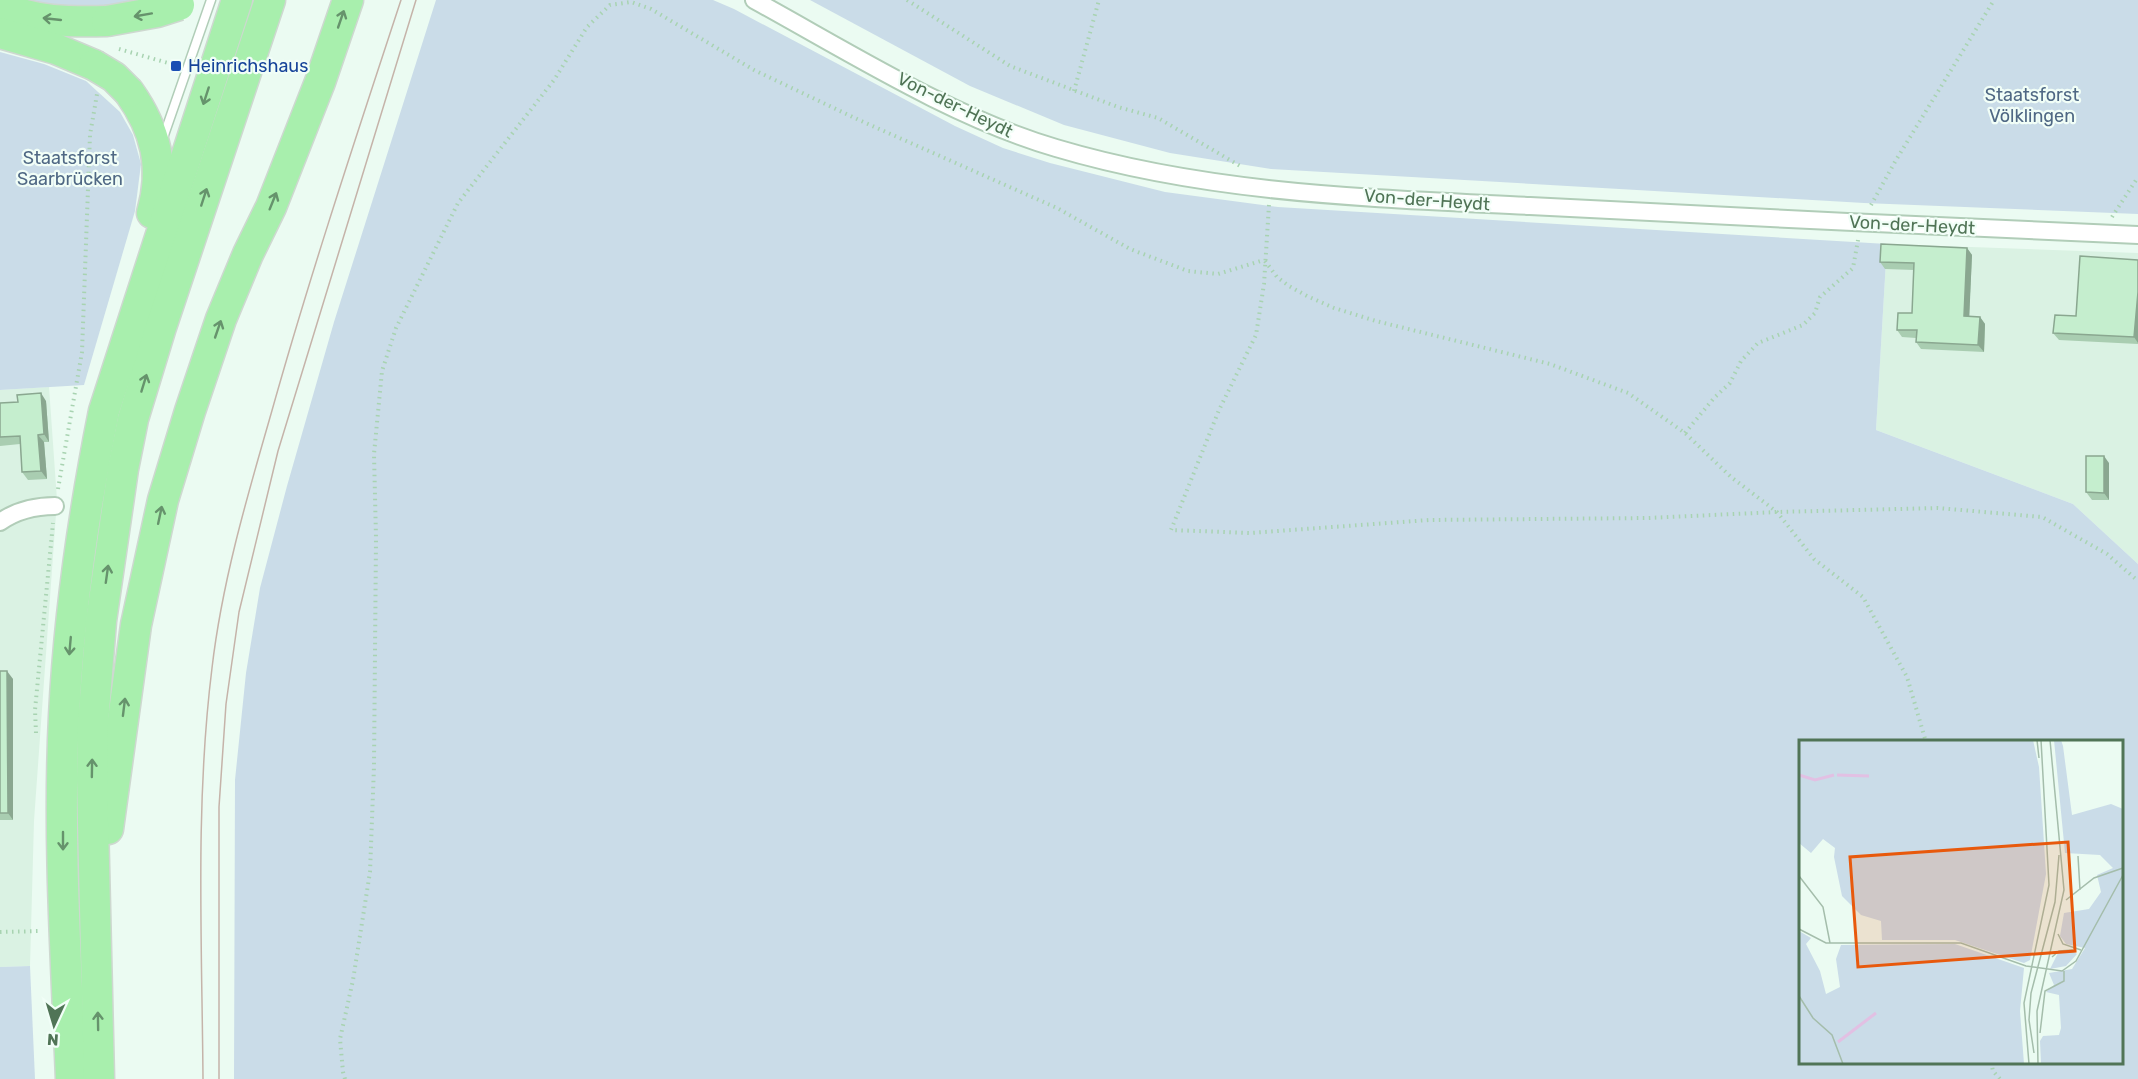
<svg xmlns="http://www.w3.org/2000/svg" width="2138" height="1079" viewBox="0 0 2138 1079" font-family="Rubik,sans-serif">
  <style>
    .residential { fill: #daf2e3 }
    .green { fill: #cadce8; fill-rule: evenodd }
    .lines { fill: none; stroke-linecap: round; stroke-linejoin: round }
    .lane-casing { stroke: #b1cdb8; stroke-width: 11 }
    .street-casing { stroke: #b1cdb8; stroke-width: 20 }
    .highway-casing { stroke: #ced8d0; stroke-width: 33 }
    .path { stroke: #a8d3b1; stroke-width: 4; stroke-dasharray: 1.5 4.5; stroke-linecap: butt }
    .lane { stroke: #fff; stroke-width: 8 }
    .street { stroke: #fff; stroke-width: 16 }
    .highway { stroke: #a8efad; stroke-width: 30 }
    .tram { stroke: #c5b3a9; stroke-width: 1.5 }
    .highway-bridge-casing { stroke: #ced8d0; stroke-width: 33; stroke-linecap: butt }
    .highway-bridge { stroke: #a8efad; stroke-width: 30 }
    .wall { fill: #a9cdb1 }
    .shaded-wall { fill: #8aa790 }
    .building { fill: #c5eece; stroke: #8aa790; stroke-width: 1.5 }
    .oneway { stroke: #66936c }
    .transit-dot { fill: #1a4fb4; stroke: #f1fef7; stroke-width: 2 }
    .labels { text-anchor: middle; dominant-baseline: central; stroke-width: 4.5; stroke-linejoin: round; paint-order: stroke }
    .transit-label { font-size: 18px; fill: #164399; stroke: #f1fef7; text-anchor: start }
    .park-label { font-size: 18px; fill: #4f6884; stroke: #f1fef7 }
    .street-label { font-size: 18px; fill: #507456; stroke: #f1fef7 }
    .inset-river { fill: none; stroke: #e2c0e3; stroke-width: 3 }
    .inset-road { fill: none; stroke: #a4bdab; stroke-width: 1.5 }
    .view { fill: #e8590c; fill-opacity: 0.15; stroke: #e8590c; stroke-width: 3 }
    .inset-edge { fill: none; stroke: #507456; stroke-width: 3 }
  </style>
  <rect width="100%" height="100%" fill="#ebfbf2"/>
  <g class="residential">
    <polygon points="1887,244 2138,253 2138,564 2073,504 1876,430"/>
    <polygon points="49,387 57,500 34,821 30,966 0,967 0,390"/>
  </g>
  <g class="green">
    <polygon points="14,0 146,0 83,9"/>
    <path d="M436,0H713L734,9L955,126L1003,148L1050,163L1165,192L1278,207L1887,244L1876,430L2073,504L2138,564V1079H234L235,780L246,673L260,588L287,486L334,322ZM1800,742H2122V1062H1800Z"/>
    <polygon points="810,0 2138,0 2138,214 1864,203 1271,169 1170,153 1064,125 970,86"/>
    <polygon points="0,52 44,64 86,81 120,112 133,135 141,164 135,211 84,385 0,390"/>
    <polygon points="30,966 35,1079 0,1079 0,967"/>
  </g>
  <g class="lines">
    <g class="lane-casing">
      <polyline id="lane" points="163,138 211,0"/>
    </g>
    <g class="street-casing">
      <g id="street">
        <path d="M754,0C849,52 953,118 1056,148C1210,194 1371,198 1530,206C1733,217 1935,226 2138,235"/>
        <path d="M0,522C17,510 34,506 55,506"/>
      </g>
    </g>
    <g class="highway-casing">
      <g id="highway">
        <path d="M0,6C34,22 70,22 107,21"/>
        <polyline points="0,33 56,49 94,65"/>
        <path d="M129,92C156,130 165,167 152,213"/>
        <polyline points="108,829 136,625 163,500 190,411 221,319 248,254 271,207 320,82 348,0"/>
        <path d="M71,1079C66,958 58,837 64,716C69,614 84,511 104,411L237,0"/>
        <polyline points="99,1079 92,779 93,724 101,621 123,469 133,419 161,327 270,0"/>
      </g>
    </g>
    <g class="path">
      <polyline points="907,0 1010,66 1118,107 1158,118 1242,167"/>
      <polyline points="119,49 175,65"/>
      <polyline points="1074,91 1099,0"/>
      <polyline points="1269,205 1264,284 1256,335 1219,410 1171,530 1250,533 1429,520 1648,518 1777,512 1938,508 2042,517 2107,554 2138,581"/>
      <polyline points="1871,205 1896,160 1994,0"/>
      <polyline points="2112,217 2138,177"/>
      <polyline points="1265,261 1277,277 1289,286 1307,296 1334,308 1376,321 1550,364 1628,393 1685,433 1731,477 1777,512 1814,559 1863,597 1907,677 1926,742"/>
      <polyline points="1685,433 1714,398 1730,383 1741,361 1758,343 1803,325 1815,313 1820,297 1853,268 1858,240"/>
      <polyline points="58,489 82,352 90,135 97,94"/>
      <polyline points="36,733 35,710 53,523"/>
      <polyline points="0,932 41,931"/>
      <polyline points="1991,1062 1993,1071 2000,1079"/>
      <polyline points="345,1079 343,1072 340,1039 353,980 370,872 374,766 376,538 374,454 382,371 396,328 458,203 554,80 587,27 610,5 631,2 651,9 754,70 859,120 1057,208 1130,249 1188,271 1218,274 1264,260"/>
    </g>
    <use href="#lane" class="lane"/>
    <use href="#street" class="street"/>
    <use href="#highway" class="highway"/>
    <g class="tram">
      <path d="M203,1079C202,942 195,804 212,668C222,582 247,497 271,414C310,275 356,137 401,0"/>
      <polyline points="219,1079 219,807 226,704 239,612 278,451 416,0"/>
    </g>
    <g class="highway-bridge-casing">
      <g id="highway-bridge">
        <polyline points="107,21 157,12 179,5"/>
        <polyline points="94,65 114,77 129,92"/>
      </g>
    </g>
    <use href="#highway-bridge" class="highway-bridge"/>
  </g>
  <g class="wall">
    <polygon points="1967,248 1972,255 1969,316 1980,317 1985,324 1984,352 1921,349 1916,342 1916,338 1902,337 1897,330 1912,313 1914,270 1885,269 1880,262"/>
    <polygon points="2138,260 2138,344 2059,340 2053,333 2076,316"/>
    <polygon points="46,401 49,442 44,442 47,479 28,480 22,472 20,444 0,446 0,403"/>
    <polygon points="2109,463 2109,500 2092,500 2086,492"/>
    <polygon points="0,671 13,679 13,820 0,820"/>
  </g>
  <g class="shaded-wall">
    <polygon points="1967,248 1972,255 1969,323 1964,316"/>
    <polygon points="2138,292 2138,343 2134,337"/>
    <polygon points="1980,317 1985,324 1984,352 1978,345"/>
    <polygon points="41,393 46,401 49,442 44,434"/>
    <polygon points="38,435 44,442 47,479 41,471"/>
    <polygon points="2104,456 2109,463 2109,500 2104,493"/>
    <polygon points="7,671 13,679 13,820 8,813"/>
  </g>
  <g class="building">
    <polygon points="1881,244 1967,248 1964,316 1980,317 1978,345 1916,342 1917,330 1897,330 1898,313 1912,313 1914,263 1880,262"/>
    <polygon points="2080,256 2138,260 2138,292 2134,337 2053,333 2055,315 2076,316"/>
    <polygon points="41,393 44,434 38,435 41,471 22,472 20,436 0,437 0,403 18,402 17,395"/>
    <polygon points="2086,456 2104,456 2104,493 2086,492"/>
    <polygon points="0,671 7,671 8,813 0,813"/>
  </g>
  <defs><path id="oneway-shaft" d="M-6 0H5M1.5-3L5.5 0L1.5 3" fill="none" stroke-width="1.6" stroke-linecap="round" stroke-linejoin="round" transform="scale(1.5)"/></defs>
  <g class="oneway">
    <use href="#oneway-shaft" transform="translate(143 15) rotate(170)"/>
    <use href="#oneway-shaft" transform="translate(52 19) rotate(-174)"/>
    <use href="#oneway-shaft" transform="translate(341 19) rotate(-71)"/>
    <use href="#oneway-shaft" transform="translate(206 96) rotate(108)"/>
    <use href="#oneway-shaft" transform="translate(204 197) rotate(-72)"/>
    <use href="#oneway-shaft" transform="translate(273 201) rotate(-68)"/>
    <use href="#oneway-shaft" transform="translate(218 329) rotate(-71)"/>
    <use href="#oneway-shaft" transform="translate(144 383) rotate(-73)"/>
    <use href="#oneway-shaft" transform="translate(160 515) rotate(-78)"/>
    <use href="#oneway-shaft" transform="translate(107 574) rotate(-82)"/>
    <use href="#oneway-shaft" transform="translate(70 646) rotate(95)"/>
    <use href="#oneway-shaft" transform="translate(124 707) rotate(-83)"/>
    <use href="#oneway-shaft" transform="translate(92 768) rotate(-89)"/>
    <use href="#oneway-shaft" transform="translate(63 841) rotate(90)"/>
    <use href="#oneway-shaft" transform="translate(98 1021) rotate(-91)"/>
  </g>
  <rect class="transit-dot" x="170" y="60" width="12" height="12" rx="3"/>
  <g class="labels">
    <g class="transit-label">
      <text x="188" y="66">Heinrichshaus</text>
    </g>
    <g class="park-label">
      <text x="2032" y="95">Staatsforst<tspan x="2032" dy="21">Völklingen</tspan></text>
      <text x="70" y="158">Staatsforst<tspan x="70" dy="21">Saarbrücken</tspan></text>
    </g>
    <g class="street-label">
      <text transform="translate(955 105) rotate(26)">Von-der-Heydt</text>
      <text transform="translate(1427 200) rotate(4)">Von-der-Heydt</text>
      <text transform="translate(1912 225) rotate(3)">Von-der-Heydt</text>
    </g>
  </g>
  <g transform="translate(1799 740)">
    <rect width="324" height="324" fill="#ebfbf2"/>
    <path d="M0,0H234L240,27L247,134L231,220L225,223L156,200H83L82,181L62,175L43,156L35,117L36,108L24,99L12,113L0,103ZM255,0H262L264,6L273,75L312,64L324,69V324H242L241,301L244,296L260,295L262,288L260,255L247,252L255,245L250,233L273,229L286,208L267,204L261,196L265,173L290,169L302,152L298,135L314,128L301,115L266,113ZM0,191L12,198L7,204L21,231L27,254L41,247L37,219L42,205L156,204L225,228L221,271L225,324H0ZM259,213L275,212L278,214L267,226L251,229Z" fill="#cadce8"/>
    <path class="inset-river" d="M0,35L16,40L35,35M38,35L70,36M39,302L77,273"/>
    <path class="inset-road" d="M238,0L240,18M279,116L281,150M0,136L24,167L31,203M267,160L295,138L324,128M0,189L27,203H162L227,226L263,231L277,221L324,135M259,194L264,204L282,210M253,217L260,211L274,210M0,256L14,278L33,295L44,324M241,293L246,251L265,241V231M235,313L230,280L232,253L256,162L260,115M230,324L225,263L250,145L242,0M239,324L238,271L265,150L251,0"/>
    <path class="view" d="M269,102L276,211L59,227L51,117Z"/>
    <rect width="324" height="324" class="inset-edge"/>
  </g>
  <g transform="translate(54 1025) rotate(184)" stroke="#f1fef7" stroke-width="4.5" paint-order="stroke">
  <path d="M0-4.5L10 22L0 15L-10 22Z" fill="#507456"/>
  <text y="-9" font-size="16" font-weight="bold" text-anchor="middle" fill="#507456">N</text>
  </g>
</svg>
